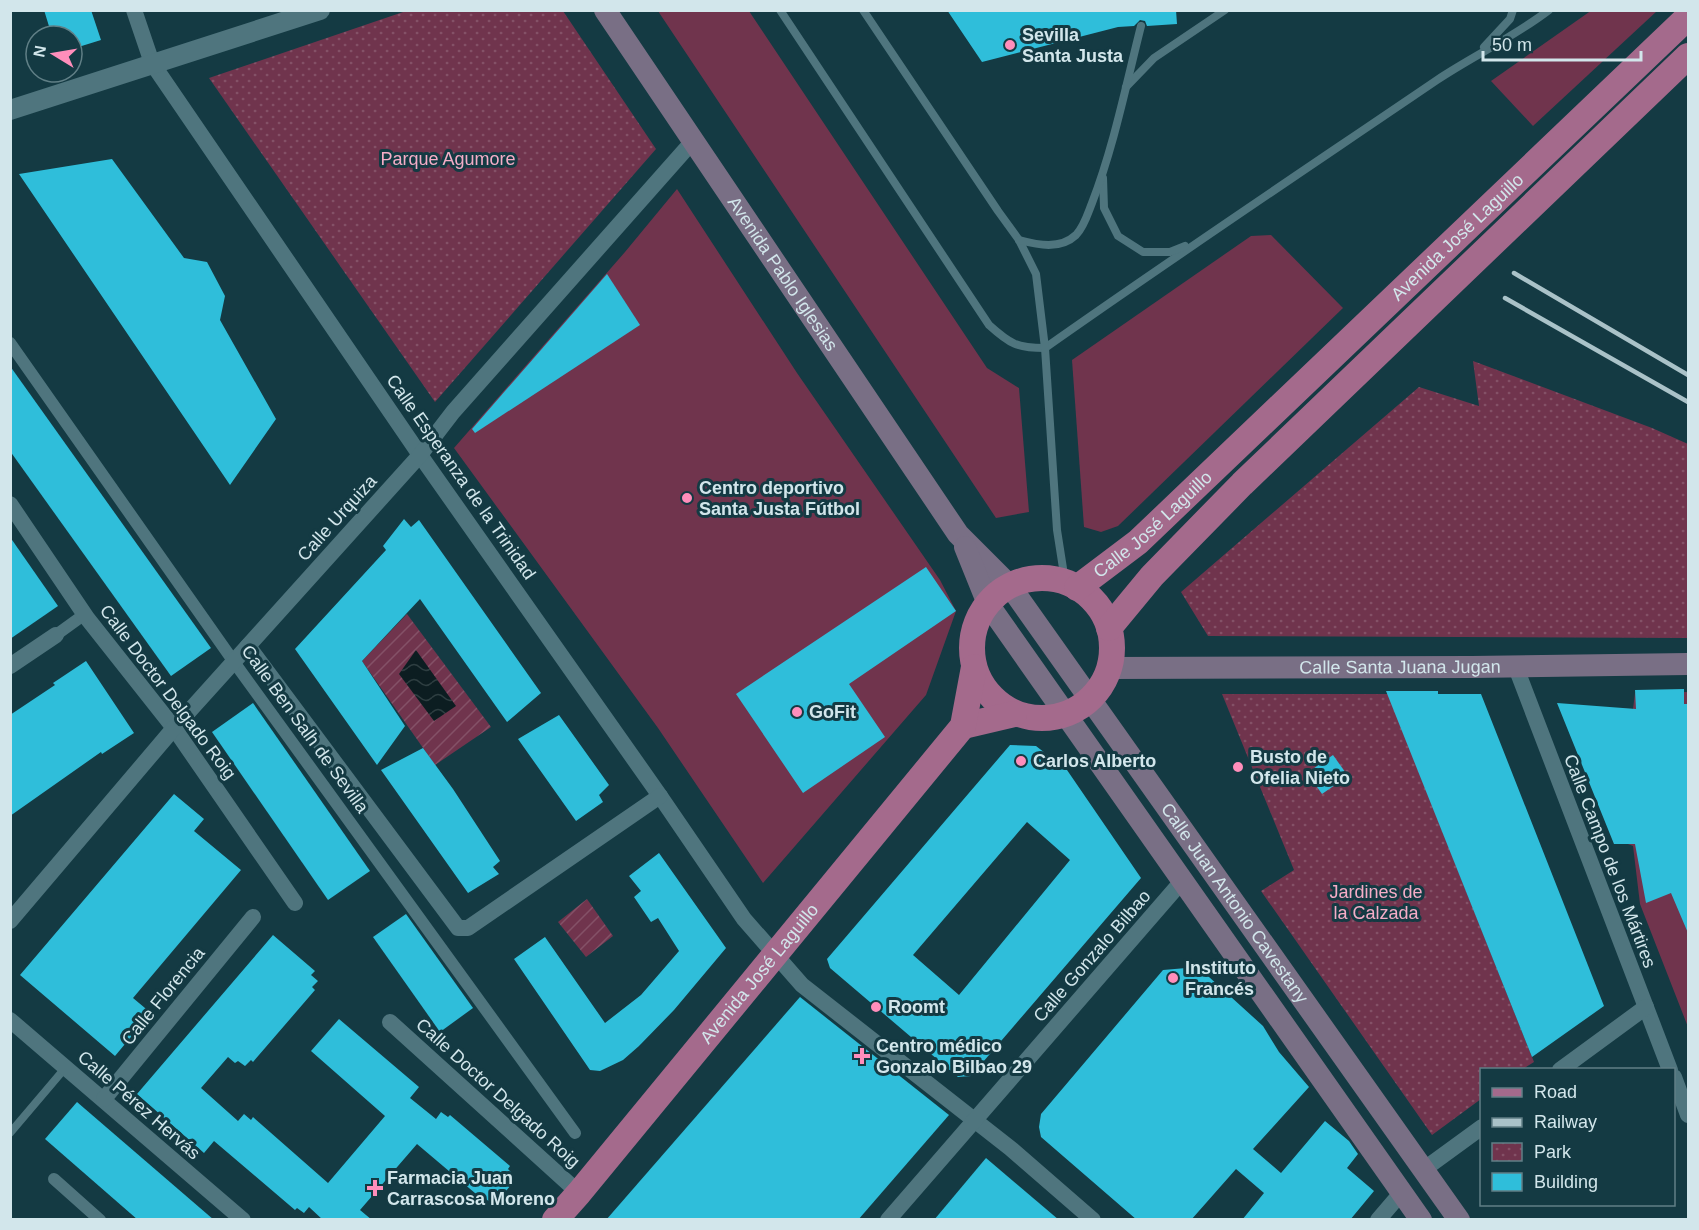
<svg xmlns="http://www.w3.org/2000/svg" width="1699" height="1230" viewBox="0 0 1699 1230" font-family="Helvetica,sans-serif">
  <style>
    .grass { fill: #70344d }
    .park { fill: url(#park-dots) }
    .garden { fill: url(#garden-furrows) }
    .water { fill: url(#water-waves) }
    .building { fill: #2fbeda; fill-rule: evenodd }
    .lines { fill: none; stroke-linecap: round; stroke-linejoin: round }
    .service { stroke: #4f757e; stroke-width: 8 }
    .pedestrian { stroke: #4f757e; stroke-width: 12 }
    .minor { stroke: #4f757e; stroke-width: 16 }
    .tertiary { stroke: #4f757e; stroke-width: 20 }
    .secondary { stroke: #796f85; stroke-width: 22 }
    .primary { stroke: #a46a8c; stroke-width: 26 }
    .rail { stroke: #aac2c8; stroke-width: 4.5 }
    .poi-dot { fill: #ff8ebb; stroke: #143a43; stroke-width: 2 }
    .labels { text-anchor: middle; dominant-baseline: central; stroke-width: 6; stroke-linejoin: round; paint-order: stroke }
    .poi-label { font-size: 18px; font-weight: bold; fill: #d2e6eb; stroke: #143a43; text-anchor: start }
    .park-label { font-size: 18px; fill: #f5adc7; stroke: #143a43 }
    .street-label { font-size: 18px; fill: #d2e6eb; stroke: #143a43 }
  </style>
  <defs>
    <pattern id="park-dots" width="8" height="8" patternUnits="userSpaceOnUse" patternTransform="scale(1.5)"><rect width="8" height="8" fill="#70344d"/><path d="M2 2h.1M6 6h.1" fill="none" stroke="#845167" stroke-width="1.8" stroke-linecap="round"/></pattern>
    <pattern id="garden-furrows" width="10" height="10" patternUnits="userSpaceOnUse" patternTransform="scale(1.5)"><rect width="10" height="10" fill="#70344d"/><path d="M-1 1l2-2M0 10L10 0M9 11l2-2" fill="none" stroke="#845167"/></pattern>
    <pattern id="water-waves" width="16" height="10" patternUnits="userSpaceOnUse" patternTransform="scale(1.5)"><rect width="16" height="10" fill="#0c1d21"/><path d="M0 5q4-4 8 0t8 0" fill="none" stroke="#2e3e41"/></pattern>
  </defs>
  <rect width="100%" height="100%" fill="#143a43"/>
  <g class="grass">
    <polygon points="1592,10 1657,11 1533,126 1491,81"/>
    <polygon points="658,11 749,11 987,368 1019,388 1029,512 996,518"/>
    <polygon points="677,189 797,373 940,580 956,611 926,695 763,883 658,728 454,448 625,252"/>
    <polygon points="1271,235 1343,308 1118,526 1101,532 1084,527 1072,360 1251,236"/>
    <polygon points="1688,692 1688,1027 1640,904 1633,846 1615,839 1561,706 1633,709 1635,693"/>
  </g>
  <g class="park">
    <polygon points="409,10 563,11 656,149 435,402 209,78"/>
    <polygon points="1473,361 1652,428 1688,444 1688,638 1208,636 1181,592 1419,387 1479,406"/>
    <polygon points="1222,694 1388,694 1534,1062 1523,1069 1482,1070 1481,1099 1432,1135 1261,891 1294,870"/>
  </g>
  <g class="garden">
    <polygon points="407,614 491,727 435,765 362,661"/>
    <polygon points="587,899 613,936 586,957 558,922"/>
  </g>
  <polygon class="water" points="416,650 456,706 434,721 399,674"/>
  <g class="building">
    <polygon points="44,10 91,10 101,40 72,49 72,36 52,36"/>
    <polygon points="947,10 1176,10 1177,24 1147,26 1145,21 1140,20 1134,26 1118,27 982,62"/>
    <polygon points="112,159 184,258 207,262 225,296 220,320 276,419 230,485 19,174"/>
    <polygon points="607,274 640,325 475,433 472,429"/>
    <polygon points="10,366 211,648 171,676 10,451"/>
    <polygon points="404,519 411,527 419,520 541,693 507,722 420,599 362,661 405,726 377,765 295,649 386,550 383,546"/>
    <polygon points="10,537 58,606 10,639"/>
    <polygon points="926,567 956,611 849,684 885,737 803,793 736,694"/>
    <polygon points="86,661 134,733 102,754 101,752 10,816 10,715 55,685 53,683"/>
    <polygon points="1684,689 1684,704 1689,704 1688,933 1671,893 1646,903 1635,844 1614,844 1557,703 1636,709 1635,690"/>
    <polygon points="1386,691 1438,691 1438,694 1481,694 1604,1006 1532,1057"/>
    <polygon points="253,703 370,871 328,900 212,732"/>
    <polygon points="559,715 609,785 599,795 603,802 576,821 518,739"/>
    <path d="M1010,745L1036,746L1067,770L1141,878L971,1076L958,1077L830,968L827,959ZM1027,822L1070,860L959,995L913,955Z"/>
    <polygon points="423,748 453,789 500,861 493,867 499,874 468,893 381,770"/>
    <polygon points="1333,755 1348,776 1322,794 1307,773"/>
    <polygon points="174,794 204,819 194,831 241,870 133,998 151,1013 115,1056 20,975"/>
    <polygon points="659,853 726,948 674,1010 639,1046 623,1060 600,1071 590,1070 514,959 545,937 605,1023 641,995 679,951 658,918 651,922 634,897 641,891 629,876"/>
    <polygon points="406,914 473,1008 440,1032 373,937"/>
    <polygon points="273,935 315,971 311,975 318,981 312,987 315,990 253,1062 251,1060 245,1066 238,1061 235,1063 228,1057 201,1088 238,1121 244,1114 251,1120 253,1117 328,1183 385,1116 311,1051 339,1019 419,1087 410,1098 436,1119 441,1112 448,1117 450,1115 510,1166 508,1169 514,1175 508,1181 512,1184 499,1199 496,1196 490,1202 483,1197 482,1199 417,1144 360,1210 372,1220 323,1220 309,1207 304,1213 297,1208 295,1210 214,1141 204,1153 137,1094"/>
    <polygon points="1198,967 1263,1026 1279,1052 1309,1087 1253,1149 1281,1173 1325,1121 1349,1141 1358,1154 1347,1168 1374,1191 1350,1220 1242,1220 1264,1193 1236,1169 1191,1220 1137,1220 1041,1137 1039,1127 1041,1114 1163,970"/>
    <polygon points="800,997 949,1115 858,1220 606,1220"/>
    <polygon points="77,1102 214,1220 138,1220 45,1139"/>
    <polygon points="986,1158 1059,1220 934,1220"/>
  </g>
  <g class="lines">
    <g class="service">
      <path d="M780,10L989,325C1010,344 1017,348 1045,348C1174,257 1306,169 1437,80C1473,56 1514,37 1549,10"/>
      <polyline points="863,10 998,211 1019,240 1036,274 1045,348 1057,530 1065,581"/>
      <polyline points="1484,47 1510,19 1513,10"/>
      <polyline points="1126,87 1154,58 1225,10"/>
      <polyline points="1103,178 1104,208 1118,236 1143,252 1170,252 1185,246"/>
      <path d="M1019,240C1038,245 1060,250 1076,235C1084,227 1088,213 1092,203C1114,146 1126,85 1141,26"/>
      <polyline points="10,1133 66,1067"/>
    </g>
    <g class="pedestrian">
      <polyline points="10,343 234,662 575,1133"/>
      <polyline points="56,635 85,614"/>
      <polyline points="54,1179 100,1220"/>
    </g>
    <g class="minor">
      <polyline points="134,10 152,63 420,455 660,796 744,919 802,985 1010,1148 1093,1220"/>
      <polyline points="10,504 87,618 174,728 295,903"/>
      <polyline points="248,646 458,928 468,928 660,796"/>
      <polyline points="1515,665 1670,1070"/>
      <polyline points="10,666 56,635"/>
      <polyline points="10,921 174,728 420,455 453,412 693,141"/>
      <polyline points="10,1020 243,1220"/>
      <polyline points="390,1022 579,1193"/>
      <polyline points="1560,1070 1646,1007"/>
      <polyline points="1674,1077 1688,1115"/>
      <polyline points="104,1099 253,917"/>
      <polyline points="1423,1170 1482,1127"/>
      <polyline points="888,1220 1183,880"/>
      <polyline points="1378,1220 1402,1192"/>
    </g>
    <polyline class="tertiary" points="10,110 320,10"/>
    <g class="secondary">
      <path id="s1" d="M605,10L958,534L1010,586L1459,1220"/>
      <polyline points="965,547 988,604 1421,1220"/>
      <path id="s2" d="M1110,668L1472,667L1688,664"/>
    </g>
    <g class="primary">
      <circle cx="1042" cy="648" r="70"/>
      <path id="s3" d="M1077,588L1138,542L1688,17"/>
      <polyline points="1109,628 1152,576 1242,484 1688,56"/>
      <polyline points="963,726 1014,714"/>
      <path id="s4" d="M555,1220L579,1193L963,726L974,667"/>
    </g>
    <g class="rail">
      <polyline points="1514,273 1688,375"/>
      <polyline points="1505,298 1688,402"/>
    </g>
  </g>
  <g class="poi-dot">
    <circle cx="1010" cy="45" r="6"/>
    <circle cx="687" cy="498" r="6"/>
    <circle cx="797" cy="712" r="6"/>
    <circle cx="1021" cy="761" r="6"/>
    <circle cx="1238" cy="767" r="6"/>
    <circle cx="1173" cy="978" r="6"/>
    <circle cx="876" cy="1007" r="6"/>
    <path d="M859 1047h6v6h6v6h-6v6h-6v-6h-6v-6h6z"/>
    <path d="M372 1179h6v6h6v6h-6v6h-6v-6h-6v-6h6z"/>
  </g>
  <g class="labels">
    <g class="poi-label">
      <text x="1022" y="35">Sevilla<tspan x="1022" dy="21">Santa Justa</tspan></text>
      <text x="699" y="488">Centro deportivo<tspan x="699" dy="21">Santa Justa Fútbol</tspan></text>
      <text x="809" y="712">GoFit</text>
      <text x="1250" y="757">Busto de<tspan x="1250" dy="21">Ofelia Nieto</tspan></text>
      <text x="1033" y="761">Carlos Alberto</text>
      <text x="1185" y="968">Instituto<tspan x="1185" dy="21">Francés</tspan></text>
      <text x="888" y="1007">Roomt</text>
      <text x="876" y="1046">Centro médico<tspan x="876" dy="21">Gonzalo Bilbao 29</tspan></text>
      <text x="387" y="1178">Farmacia Juan<tspan x="387" dy="21">Carrascosa Moreno</tspan></text>
    </g>
    <g class="park-label">
      <text x="448" y="159">Parque Agumore</text>
      <text x="1376" y="892">Jardines de<tspan x="1376" dy="21">la Calzada</tspan></text>
    </g>
    <g class="street-label">
      <text stroke="none"><textPath href="#s3" startOffset="518">Avenida José Laguillo</textPath></text>
      <text stroke="none"><textPath href="#s1" startOffset="318">Avenida Pablo Iglesias</textPath></text>
      <text transform="translate(461 477) rotate(55)">Calle Esperanza de la Trinidad</text>
      <text transform="translate(337 518) rotate(-48)">Calle Urquiza</text>
      <text stroke="none"><textPath href="#s3" startOffset="99">Calle José Laguillo</textPath></text>
      <text stroke="none"><textPath href="#s2" startOffset="290">Calle Santa Juana Jugan</textPath></text>
      <text transform="translate(168 692) rotate(53)">Calle Doctor Delgado Roig</text>
      <text transform="translate(305 729) rotate(54)">Calle Ben Salh de Sevilla</text>
      <text transform="translate(1610 861) rotate(69)">Calle Campo de los Mártires</text>
      <text stroke="none"><textPath href="#s1" startOffset="1094">Calle Juan Antonio Cavestany</textPath></text>
      <text transform="translate(1092 956) rotate(-49)">Calle Gonzalo Bilbao</text>
      <text stroke="none"><textPath href="#s4" startOffset="320">Avenida José Laguillo</textPath></text>
      <text transform="translate(163 996) rotate(-51)">Calle Florencia</text>
      <text transform="translate(498 1093) rotate(42)">Calle Doctor Delgado Roig</text>
      <text transform="translate(139 1105) rotate(41)">Calle Pérez Hervás</text>
    </g>
  </g>
  <rect width="1699" height="1230" fill="none" stroke="#d2e6eb" stroke-width="24"/>
  <rect x="1480" y="1068" width="195" height="138" fill="#143a43" stroke="#607f86" stroke-width="1.5"/>
  <rect x="1492" y="1088" width="30" height="9" fill="#a46a8c" stroke="#607f86" stroke-width="1.5"/>
  <text x="1534" y="1098" font-size="18" fill="#d2e6eb">Road</text>
  <rect x="1492" y="1118" width="30" height="9" fill="#aac2c8" stroke="#607f86" stroke-width="1.5"/>
  <text x="1534" y="1128" font-size="18" fill="#d2e6eb">Railway</text>
  <rect x="1492" y="1143" width="30" height="18" fill="url(#park-dots)" stroke="#607f86" stroke-width="1.5"/>
  <text x="1534" y="1158" font-size="18" fill="#d2e6eb">Park</text>
  <rect x="1492" y="1173" width="30" height="18" fill="#2fbeda" stroke="#607f86" stroke-width="1.5"/>
  <text x="1534" y="1188" font-size="18" fill="#d2e6eb">Building</text>
  <g transform="translate(54 54) rotate(281)"><circle r="28" fill="#143a43" stroke="#607f86" stroke-width="1.5"/>
  <path d="M0-4.5L10 22L0 15L-10 22Z" fill="#ff8ebb"/>
  <text y="-9" font-size="16" font-weight="bold" text-anchor="middle" fill="#d2e6eb">N</text>
  </g>
  <path d="M1483 51v9h158v-9" fill="none" stroke="#d2e6eb" stroke-width="3"/>
  <text x="1492" y="51" font-size="18" fill="#d2e6eb" stroke="#143a43" stroke-width="4.5" paint-order="stroke">50 m</text>
</svg>
